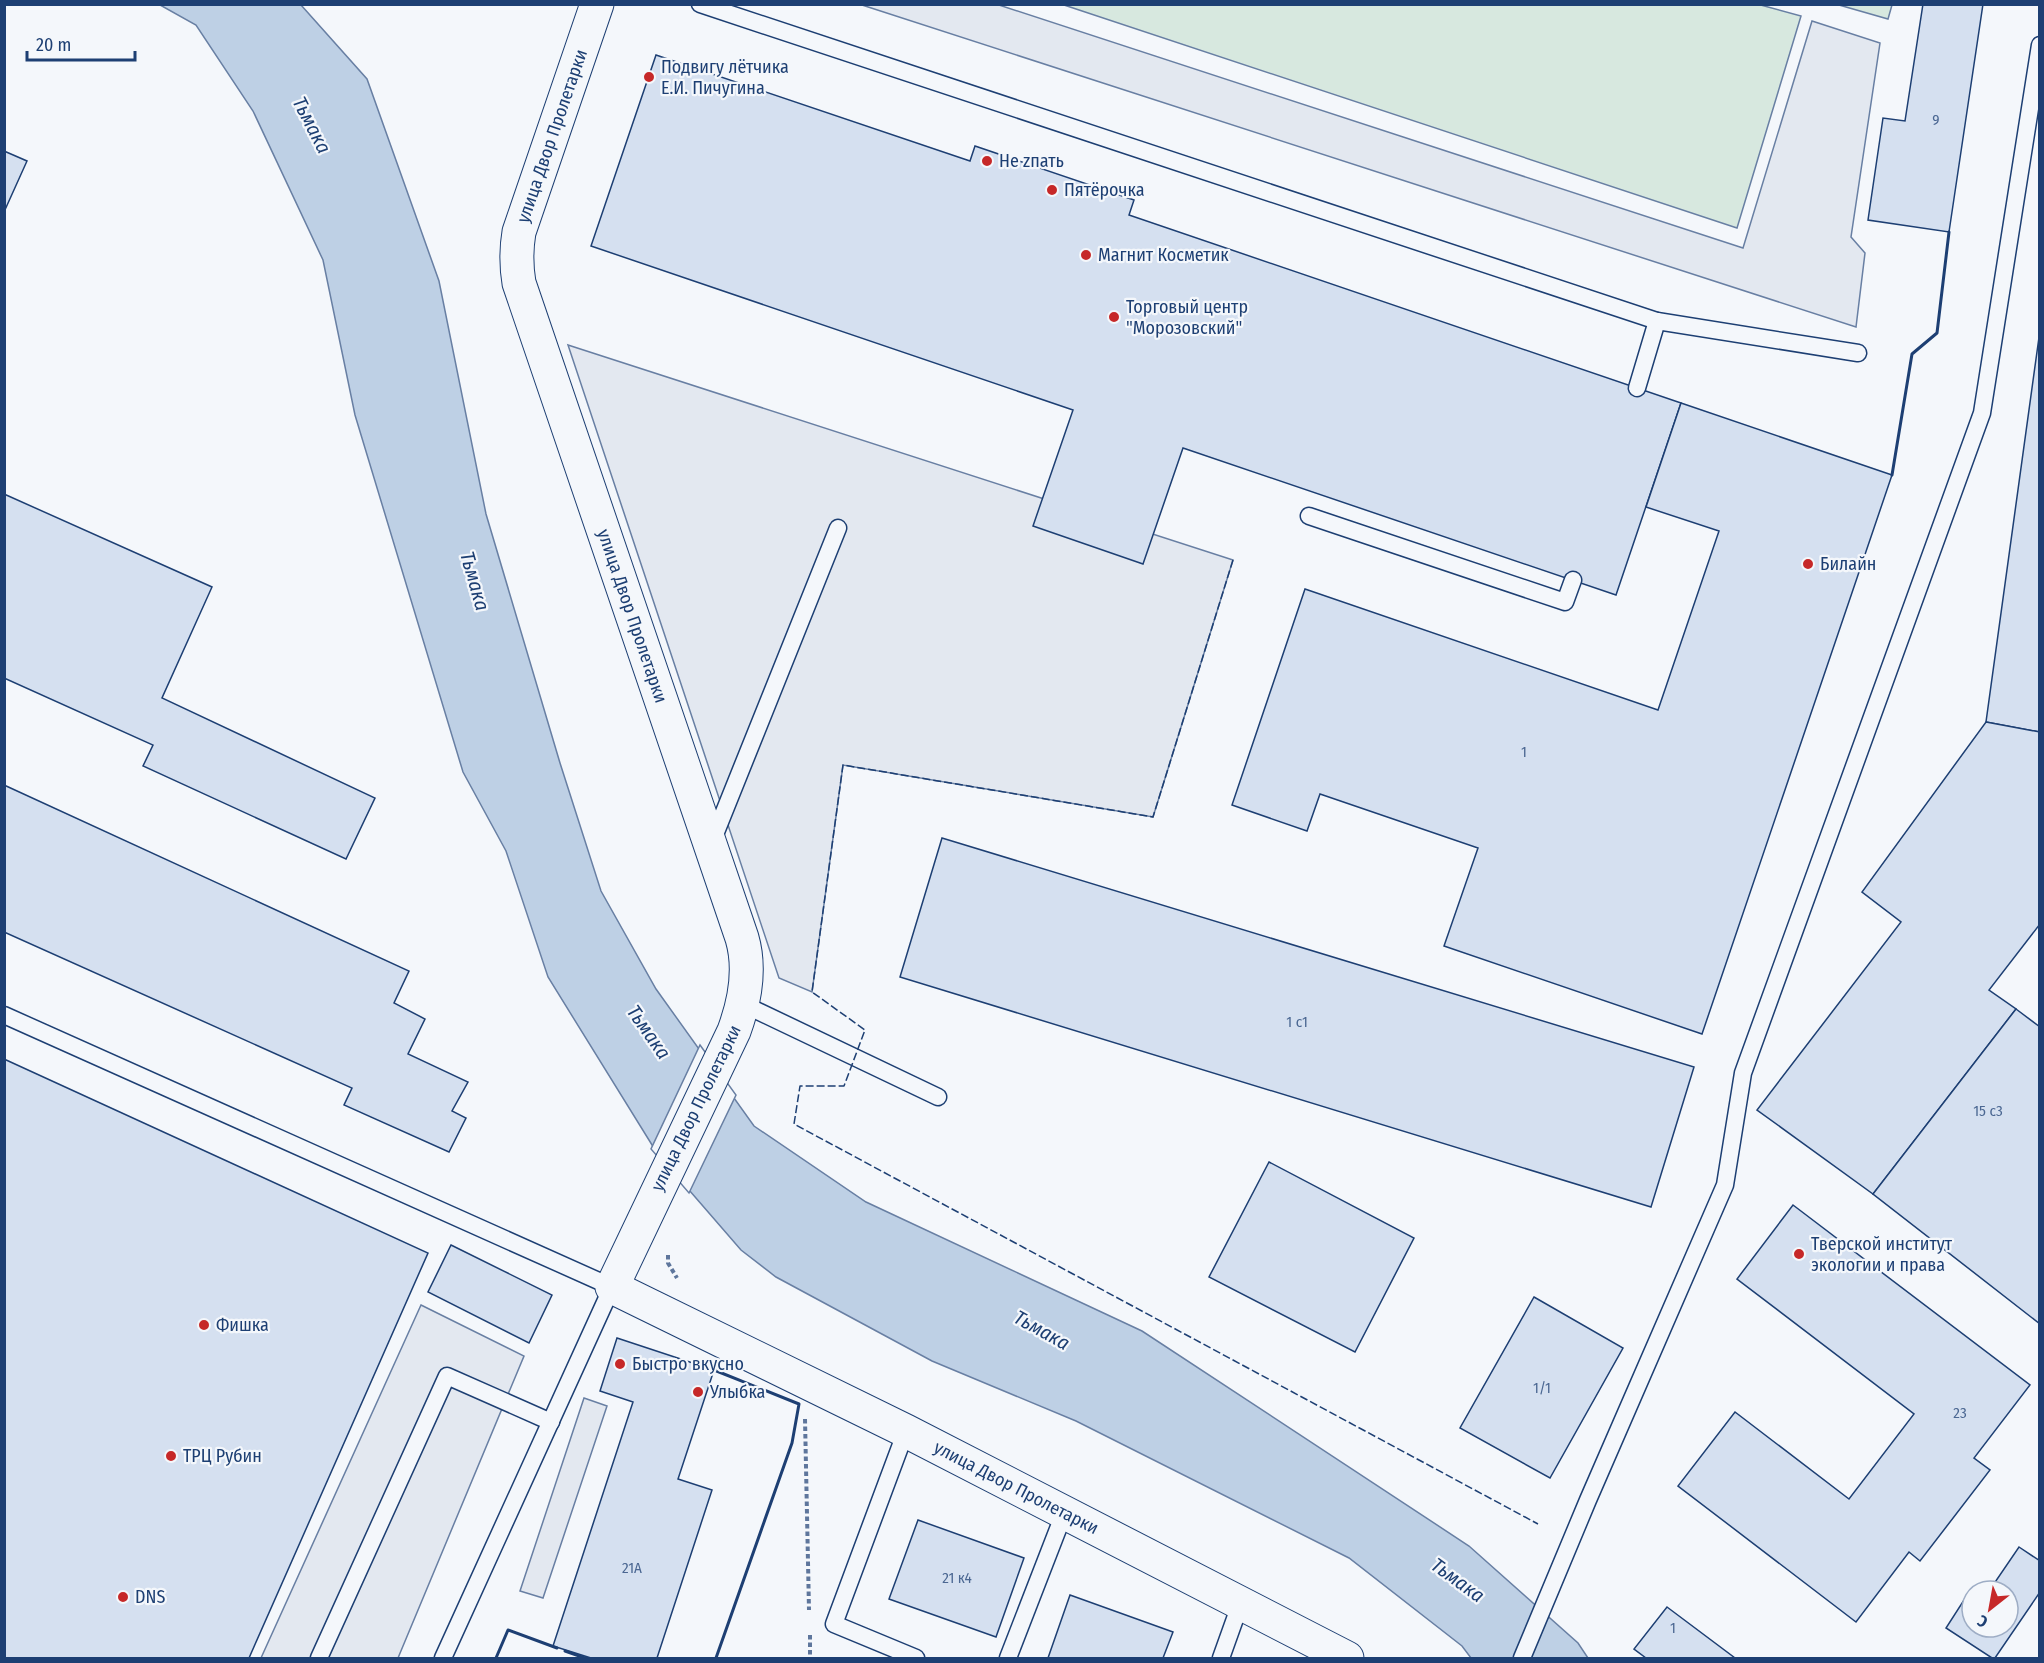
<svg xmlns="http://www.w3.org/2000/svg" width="2044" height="1663" viewBox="0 0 2044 1663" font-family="'Fira Sans Condensed',sans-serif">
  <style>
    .green { fill: #d7e8df; stroke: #687fa3; stroke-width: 1.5 }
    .parking { fill: #e3e8f0; stroke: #687fa3; stroke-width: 1.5 }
    .water { fill: #bed0e5; stroke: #687fa3; stroke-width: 1.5 }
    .pier { fill: #f4f7fb; stroke: #687fa3; stroke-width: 1.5 }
    .building { fill: #d5e0f0; stroke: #1d3f73; stroke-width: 1.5 }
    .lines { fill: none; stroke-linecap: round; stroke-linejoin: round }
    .service-casing { stroke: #1d3f73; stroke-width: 19 }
    .minor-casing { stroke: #1d3f73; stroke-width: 35 }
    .path { stroke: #5e769c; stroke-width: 4; stroke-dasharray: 4.5 3; stroke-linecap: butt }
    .service { stroke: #f4f7fb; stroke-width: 16 }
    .minor { stroke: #f4f7fb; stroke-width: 33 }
    .fence { stroke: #1d3f73; stroke-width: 1.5; stroke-dasharray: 8 3; stroke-linecap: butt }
    .wall { stroke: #1d3f73; stroke-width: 3 }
    .poi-dot { fill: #c62828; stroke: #f4f7fb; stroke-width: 2 }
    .labels { text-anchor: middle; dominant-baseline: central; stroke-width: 4.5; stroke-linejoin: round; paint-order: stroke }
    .number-label { font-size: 15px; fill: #4b6792 }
    .poi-label { font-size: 18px; fill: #1d3f73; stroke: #f4f7fb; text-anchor: start }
    .street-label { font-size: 18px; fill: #1d3f73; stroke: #f4f7fb }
    .water-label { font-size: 20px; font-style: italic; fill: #1d3f73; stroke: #f4f7fb }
  </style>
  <rect width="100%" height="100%" fill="#f4f7fb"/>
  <g class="green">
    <polygon points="1757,4 1801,16 1737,228 1064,5"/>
    <polygon points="1839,5 1892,5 1888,19"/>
  </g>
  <g class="parking">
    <polygon points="862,5 999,5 1743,248 1812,21 1880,43 1851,237 1865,253 1856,327"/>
    <polygon points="568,345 1233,560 1153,817 843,765 812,992 779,978"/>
    <polygon points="421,1305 524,1356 398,1658 261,1658"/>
    <polygon points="584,1398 607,1406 543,1598 520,1591"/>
  </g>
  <polygon class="water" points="160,5 301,5 367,79 439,281 486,514 560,763 601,891 656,989 754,1126 866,1202 1142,1331 1469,1546 1578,1643 1588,1658 1471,1658 1462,1646 1349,1558 1076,1421 932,1361 776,1277 741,1250 657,1153 548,977 506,851 463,772 355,415 323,260 253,111 196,25"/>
  <polygon class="pier" points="700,1045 736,1095 689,1193 651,1149"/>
  <g class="building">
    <polygon points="1923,4 1983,4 1949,232 1868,220 1883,118 1905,121"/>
    <polygon points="656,55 970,161 975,146 1134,200 1129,215 1681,403 1616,595 1183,448 1143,564 1033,526 1073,410 591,246"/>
    <polygon points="4,151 27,161 4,212"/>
    <polygon points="2040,330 2040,732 1986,722"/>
    <polygon points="1681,403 1892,475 1702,1034 1444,946 1478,848 1320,794 1307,831 1232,805 1305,589 1658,710 1719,531 1646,507"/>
    <polygon points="4,494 212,587 162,698 375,798 346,859 143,766 153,745 4,678"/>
    <polygon points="1986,722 2040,732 2040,924 1989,990 2016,1009 1873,1194 1757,1110 1901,922 1862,892"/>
    <polygon points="4,785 409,971 394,1003 425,1019 408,1054 468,1082 452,1111 466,1118 449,1152 344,1105 352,1088 4,932"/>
    <polygon points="942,838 1694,1067 1651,1207 900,977"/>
    <polygon points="2016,1009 2040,1027 2040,1324 1873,1194"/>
    <polygon points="4,1059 428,1253 249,1658 4,1658"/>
    <polygon points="1269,1162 1414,1238 1355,1352 1209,1277"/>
    <polygon points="1793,1205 2030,1385 1974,1458 1990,1470 1920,1561 1909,1552 1856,1622 1678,1486 1735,1412 1849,1499 1914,1414 1737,1279"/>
    <polygon points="451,1245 552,1295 529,1343 428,1292"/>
    <polygon points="1534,1297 1623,1348 1550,1478 1460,1428"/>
    <polygon points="617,1338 714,1370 678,1479 712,1490 657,1658 591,1658 553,1646 633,1402 600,1391"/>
    <polygon points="918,1520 1024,1558 996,1637 889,1599"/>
    <polygon points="2019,1547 2040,1561 2040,1592 1995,1658 1992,1658 1946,1628 1964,1600 1972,1605 1972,1627 2008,1627 2008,1591 1989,1591"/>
    <polygon points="1070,1595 1173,1632 1163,1658 1048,1658"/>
    <polygon points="1667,1607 1735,1658 1646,1658 1634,1649"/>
  </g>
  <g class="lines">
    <g class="service-casing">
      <g id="service">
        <polyline points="700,4 1657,321 1858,353"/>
        <polyline points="1637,388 1657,321"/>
        <polyline points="1309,516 1565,602 1573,580"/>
        <polyline points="712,842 838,528"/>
        <polyline points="743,1004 938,1097"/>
        <polyline points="4,1015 612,1287 443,1658"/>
        <polyline points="906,1431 834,1624 916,1658"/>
        <polyline points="319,1658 447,1376 551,1422"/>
        <polyline points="1008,1658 1065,1511"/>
        <polyline points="1221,1658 1241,1602"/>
        <polyline points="1522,1658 1588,1500 1725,1185 1743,1073 1982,413 2040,45"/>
      </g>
    </g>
    <g class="minor-casing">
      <g id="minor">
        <path id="s1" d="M597,4L519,232C516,250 516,265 519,283L742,938C751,969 745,1001 734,1031L612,1287L906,1431L1347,1658"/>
      </g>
    </g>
    <g class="path">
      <polyline points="668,1255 668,1263 677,1278"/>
      <polyline points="805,1419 809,1610"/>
      <polyline points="810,1635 810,1658"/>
    </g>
    <use href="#service" class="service"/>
    <use href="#minor" class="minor"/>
    <polyline class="fence" points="1233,560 1153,817 843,765 812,992 865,1030 844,1086 800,1086 794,1124 1538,1524"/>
    <g class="wall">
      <polyline points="1892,475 1912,354 1937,333 1949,232"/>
      <polyline points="714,1370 799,1404 792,1443 716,1658"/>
      <polyline points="565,1651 585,1658"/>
      <polyline points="496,1658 508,1630 557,1648"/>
    </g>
  </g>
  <g class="poi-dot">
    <circle cx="649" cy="77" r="6"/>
    <circle cx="987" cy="161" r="6"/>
    <circle cx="1052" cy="190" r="6"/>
    <circle cx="1086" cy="255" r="6"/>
    <circle cx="1114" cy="317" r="6"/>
    <circle cx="1808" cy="564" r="6"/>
    <circle cx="1799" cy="1254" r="6"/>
    <circle cx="204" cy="1325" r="6"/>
    <circle cx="620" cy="1364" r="6"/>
    <circle cx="698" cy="1392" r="6"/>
    <circle cx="171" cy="1456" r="6"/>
    <circle cx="123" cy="1597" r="6"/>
  </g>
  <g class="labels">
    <g class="number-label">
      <text x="1936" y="120">9</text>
      <text x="1524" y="752">1</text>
      <text x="1297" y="1022">1 с1</text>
      <text x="1988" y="1111">15 с3</text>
      <text x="1542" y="1388">1/1</text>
      <text x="1960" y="1413">23</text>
      <text x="632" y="1568">21А</text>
      <text x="957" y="1578">21 к4</text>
      <text x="1673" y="1628">1</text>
    </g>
    <g class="poi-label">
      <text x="661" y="67">Подвигу лётчика<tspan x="661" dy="21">Е.И. Пичугина</tspan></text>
      <text x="999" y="161">Не zпать</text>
      <text x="1064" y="190">Пятёрочка</text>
      <text x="1098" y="255">Магнит Косметик</text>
      <text x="1126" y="307">Торговый центр<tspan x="1126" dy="21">"Морозовский"</tspan></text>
      <text x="1820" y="564">Билайн</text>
      <text x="1811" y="1244">Тверской институт<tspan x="1811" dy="21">экологии и права</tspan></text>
      <text x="216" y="1325">Фишка</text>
      <text x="632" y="1364">Быстро вкусно</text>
      <text x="710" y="1392">Улыбка</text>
      <text x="183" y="1456">ТРЦ Рубин</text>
      <text x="135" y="1597">DNS</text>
    </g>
    <g class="street-label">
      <text transform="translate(552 136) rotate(-71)">улица Двор Пролетарки</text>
      <text stroke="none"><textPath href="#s1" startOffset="644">улица Двор Пролетарки</textPath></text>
      <text transform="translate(696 1108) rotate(-64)">улица Двор Пролетарки</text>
      <text stroke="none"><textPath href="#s1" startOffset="1814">улица Двор Пролетарки</textPath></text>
    </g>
    <g class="water-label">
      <text transform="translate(312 125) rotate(63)">Тьмака</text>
      <text transform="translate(475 581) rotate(74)">Тьмака</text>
      <text transform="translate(649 1032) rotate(55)">Тьмака</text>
      <text transform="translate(1042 1330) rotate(29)">Тьмака</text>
      <text transform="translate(1458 1580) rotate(36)">Тьмака</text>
    </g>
  </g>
  <rect width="2044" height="1663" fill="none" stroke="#1d3f73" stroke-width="12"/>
  <g transform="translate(1990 1609) rotate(211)"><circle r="28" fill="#f4f7fb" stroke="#9eadc5" stroke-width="1.5"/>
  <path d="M0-4.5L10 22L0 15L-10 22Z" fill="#c62828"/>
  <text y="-9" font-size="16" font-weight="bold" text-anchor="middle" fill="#1d3f73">С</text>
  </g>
  <path d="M27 51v9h108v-9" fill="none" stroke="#1d3f73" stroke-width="3"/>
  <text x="36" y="51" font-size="18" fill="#1d3f73" stroke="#f4f7fb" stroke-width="4.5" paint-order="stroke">20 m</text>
</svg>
